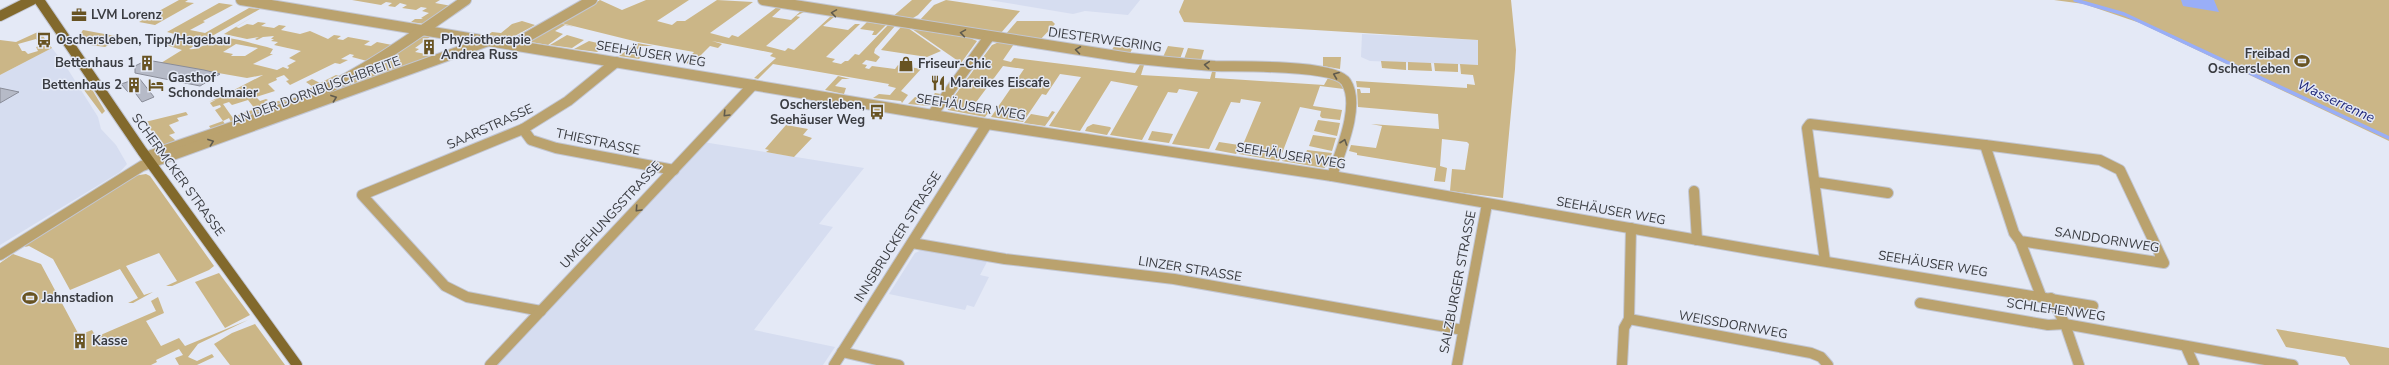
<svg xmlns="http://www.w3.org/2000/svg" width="2389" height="365" viewBox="0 0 2389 365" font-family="'Nunito Sans',sans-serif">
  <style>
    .built { fill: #d6ddf0 }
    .green { fill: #cbb687; fill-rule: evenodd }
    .water { fill: #99aef7 }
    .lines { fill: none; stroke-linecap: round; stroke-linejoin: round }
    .stream { stroke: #99aef7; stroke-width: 3.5 }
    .building { fill: #b6bac7; stroke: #898c98 }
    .minor-casing { stroke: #c2c6d2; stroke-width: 12 }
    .major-casing { stroke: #c2c6d2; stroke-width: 12 }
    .minor { stroke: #baa26e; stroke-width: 10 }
    .major { stroke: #82692c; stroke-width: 10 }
    .oneway { stroke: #605b4e }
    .labels { text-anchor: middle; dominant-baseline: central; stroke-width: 3; stroke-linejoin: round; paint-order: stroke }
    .poi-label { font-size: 13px; font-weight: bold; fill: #3a3c41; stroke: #e4e9f6; text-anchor: start }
    .street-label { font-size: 13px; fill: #3a3c41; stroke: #e4e9f6 }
    .water-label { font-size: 14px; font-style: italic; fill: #1e2678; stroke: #e4e9f6 }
  </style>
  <rect width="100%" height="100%" fill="#e4e9f6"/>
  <g class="built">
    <polygon points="989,0 1140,0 1128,15 1085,11 1073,14"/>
    <polygon points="1362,34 1478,40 1478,65 1370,61 1361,57"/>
    <polygon points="52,48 67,68 98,117 101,129 116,145 127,164 120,172 0,245 0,75"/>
    <polygon points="703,142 864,168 819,224 833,227 754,330 835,347 823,365 495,365"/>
    <polygon points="926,248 988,260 980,275 989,277 974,307 967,305 965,310 889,294 915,253"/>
  </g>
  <g class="green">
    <polygon points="179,0 188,0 185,2 194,3 155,25 139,22"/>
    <polygon points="352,0 440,0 435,3 452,6 425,24 411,22 415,19 423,19 421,18 429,13 422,11 427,8 421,7 416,10 402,8 407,5 400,3 395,7 388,6 392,3 386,2 381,5"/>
    <polygon points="600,0 622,10 646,0 689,0 657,21 672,25 677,21 685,21 717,0 753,2 710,33 729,38 732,35 738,37 777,7 782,8 772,17 791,20 801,11 804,12 796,16 800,17 766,46 785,51 788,48 794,50 831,16 834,17 823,26 848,30 855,24 860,24 826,57 835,59 832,62 841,64 845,61 848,61 855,54 859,55 888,25 895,26 875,49 874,53 880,57 876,62 866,60 862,64 867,65 865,68 869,69 872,66 895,69 898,65 921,69 901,91 908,95 902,103 901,101 873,98 879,94 890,95 896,88 888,86 889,84 773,64 758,79 754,78 776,58 770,56 773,53 712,41 722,44 718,48 710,46 692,64 684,63 694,52 638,42 561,23"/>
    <polygon points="912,0 932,0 918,15 908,21 891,18"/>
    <polygon points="946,0 1020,11 1000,34 918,22 934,5"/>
    <polygon points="1184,0 1511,0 1516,50 1515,69 1503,198 1450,191 1452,169 1465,170 1469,144 1467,142 1442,139 1440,166 1447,168 1445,182 1434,181 1436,168 1357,155 1357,153 1349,151 1351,145 1376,148 1382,126 1371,124 1439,129 1438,114 1358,107 1357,89 1360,89 1361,93 1370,93 1370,88 1357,87 1356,81 1467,88 1467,84 1475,85 1473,75 1461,74 1460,64 1478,65 1478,40 1184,22 1179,12"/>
    <polygon points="2054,0 2389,0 2389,141 2140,23 2084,4"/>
    <path d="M219,3L233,5L203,21L205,22L190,30L205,33L249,8L260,9L189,49C200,51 210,39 221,38C235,37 253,44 267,47L273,49L270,54H273L253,64L277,70L283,67L288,69L289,67L287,66L296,61L289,58L301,51L274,45L278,42L271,41L274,39H271L274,36L263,37L257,40L255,39L259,37L247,39L224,34L264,10L236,27L239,28L247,24L253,25L258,22L266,23L261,26L274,28L279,25L286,26L281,30L300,34L310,31L328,39L334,35L341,36L337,39L343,40L348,37L370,41L364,45L371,46L377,42L392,45L367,61L352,57L354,55L350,54L341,59L348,60L340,64L335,63L290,85L286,81L289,80L284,75L276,78L277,80L268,84L275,91L256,97L260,101L266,99L268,100L264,102L267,105L284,99L287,102L240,119L238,115L255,109L248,100L232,105L229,102L223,104L235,121L231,122L229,118L223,121L225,124L211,129L209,126L223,121L215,110L221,107L220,105L213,107L210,103L217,99L209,102L225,94H232V91L263,75L247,78L161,63L182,50L166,45L182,36L167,32ZM236,44L258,48L245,56H231L233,54L223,52Z"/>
    <polygon points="522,21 535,25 511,38 488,35 492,32 501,33 512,24"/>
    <polygon points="1017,21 1052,21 1055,24 1039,41 1005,35"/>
    <polygon points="867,22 886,25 876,35 872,35 874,31 860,29"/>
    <polygon points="559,23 575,27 565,25 555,31 563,34 548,45 531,42 534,38"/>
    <polygon points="901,27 908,28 941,51 927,57 881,50"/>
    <polygon points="912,29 970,38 977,41 961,63"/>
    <polygon points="83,30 126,38 122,37 105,47 90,45 81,33"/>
    <polygon points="40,31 47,42 40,44 36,39 18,44 22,51 25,51 28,54 38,51 36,47 48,43 52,48 0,75 0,40 16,42"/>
    <polygon points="567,35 584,40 572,48 550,45"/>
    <polygon points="422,36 430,37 415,48 419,49 415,52 442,57 316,98"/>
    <polygon points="1133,37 1138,39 1130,53 1111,51 1115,45 1126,47"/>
    <polygon points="589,41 606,45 597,52 574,49"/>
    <polygon points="999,42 1014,44 1003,60 1011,62 1014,58 1135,73 1142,61 1145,62 1141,75 1210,79 1213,68 1216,69 1215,78 1324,85 1328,78 1339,81 1344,89 1320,86 1313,106 1342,110 1340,120 1322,118 1320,116 1321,111 1300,107 1279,161 1239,154 1261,102 1241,99 1240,103 1231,102 1209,149 1172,144 1198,92 1179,89 1177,93 1168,92 1142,140 1110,135 1138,86 1111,81 1080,131 1049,126 1081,77 1060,74 1046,95 1042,94 1023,122 991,117 1024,69 1003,66 974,105 992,108 985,117 948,110 947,106 992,45"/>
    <polygon points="637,43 653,46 641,46 633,53 643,55 639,59 619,56"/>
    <polygon points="1168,46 1184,48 1180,59 1163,57"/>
    <polygon points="1188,48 1204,50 1201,60 1184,59"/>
    <polygon points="1323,57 1341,57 1340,69 1323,66"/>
    <polygon points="1381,61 1406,62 1406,70 1382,68"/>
    <polygon points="1408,62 1431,63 1432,71 1408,70"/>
    <polygon points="1434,63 1458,64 1458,72 1435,71"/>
    <polygon points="336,75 342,77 305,95 302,92 313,87 306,82 312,79 320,83"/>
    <polygon points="838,76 850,79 842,79 835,86 846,88 844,94 825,90"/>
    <polygon points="87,81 105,111 102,114 78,82"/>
    <polygon points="935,93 941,94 929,106 908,104 915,97 930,99"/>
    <polygon points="1052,111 1055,112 1045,126 1024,123 1031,114 1048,117"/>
    <polygon points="186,112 188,115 177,118 179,121 169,125 175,133 169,135 175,140 174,142 163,146 145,122"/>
    <polygon points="1318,120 1340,123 1337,136 1314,131"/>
    <polygon points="1093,124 1110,127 1111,128 1107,135 1085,131 1087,127"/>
    <polygon points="786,125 808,129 803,135 812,138 794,157 766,152 769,150 765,149"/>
    <polygon points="1152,131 1173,134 1169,143 1148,140"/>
    <polygon points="1313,135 1336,138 1332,151 1309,146"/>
    <polygon points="1219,142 1239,145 1240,147 1236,154 1215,150"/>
    <polygon points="1307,150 1332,153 1327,166 1324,168 1282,161 1285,153 1305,156"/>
    <polygon points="146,174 150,176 214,266 209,270 172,286 166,286 177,281 159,253 126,266 144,295 153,292 133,303 128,303 138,298 120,269 70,290 53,259 29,246 25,247 27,242 133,176"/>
    <polygon points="13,254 41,264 79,335 92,330 96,337 156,311 151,301 158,297 164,313 146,321 161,346 179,338 185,346 248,320 198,344 188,357 197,361 212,354 214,357 197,365 179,365 175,358 183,355 179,349 156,360 157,362 151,365 0,365 0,263"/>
    <polygon points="219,273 250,315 225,328 195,282"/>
    <polygon points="255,324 285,365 230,365 214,344 232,333"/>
    <polygon points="2276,329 2389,348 2389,365 2350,365 2345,357 2286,347"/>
  </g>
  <polygon class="water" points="2181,0 2214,0 2219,12 2183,6"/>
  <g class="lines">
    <polyline class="stream" points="2075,0 2124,14 2389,138"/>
  </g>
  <g class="building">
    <polygon points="147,60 204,70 220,74 200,86 135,73 135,66"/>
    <polygon points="139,78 154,97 142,102 133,90 128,92 121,84"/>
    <polygon points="0,88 19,92 0,103"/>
  </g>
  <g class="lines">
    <g class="minor-casing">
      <g id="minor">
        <polyline points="241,0 987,124 1332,176 1761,251 2093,306"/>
        <path d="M763,0L1130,58C1158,61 1186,64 1215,66C1238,67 1335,64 1346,82C1361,105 1340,152 1332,176"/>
        <polyline points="513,45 592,0"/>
        <polyline points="932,115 989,37"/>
        <polyline points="523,129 531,140 556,148 674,170"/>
        <polygon points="1985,145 2100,160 2120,170 2164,263 2020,241 2014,233"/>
        <path d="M146,157C202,136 260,120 314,95C369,69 417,34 466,0"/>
        <polyline points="1815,182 1888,193"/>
        <polyline points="1694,191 1697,240"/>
        <polyline points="2020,241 2041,296"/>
        <polyline points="912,243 1005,259 1174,279 1463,330"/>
        <polyline points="0,255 142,166 488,41"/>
        <polyline points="1825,261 1807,128 1810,124 1985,145"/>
        <polyline points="2051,298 2065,324 2079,365"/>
        <polyline points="1920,303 2048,325 2065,324 2293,365"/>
        <polyline points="541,311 467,297 445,286 362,195 523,129 568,101 616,62"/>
        <polyline points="1629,319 1811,353 1821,357 1828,365"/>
        <polyline points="2186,347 2194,365"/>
        <polyline points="842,352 899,365"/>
        <polyline points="490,365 753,85"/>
        <polyline points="834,365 987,124"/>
        <polyline points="1457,365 1487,204"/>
        <polyline points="1622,365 1624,328 1629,319 1631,228"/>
      </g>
    </g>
    <g class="major-casing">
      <g id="major">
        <polyline points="39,0 142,151 297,365"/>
        <polyline points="0,16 32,0"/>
      </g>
    </g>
    <use href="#minor" class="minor"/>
    <use href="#major" class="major"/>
  </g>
  <defs><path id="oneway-chevron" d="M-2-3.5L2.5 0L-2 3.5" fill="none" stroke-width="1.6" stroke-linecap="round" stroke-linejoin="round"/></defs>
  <g class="oneway">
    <use href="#oneway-chevron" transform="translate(834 13) rotate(-171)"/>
    <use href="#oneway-chevron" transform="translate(963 33) rotate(-171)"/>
    <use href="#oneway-chevron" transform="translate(1078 50) rotate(-172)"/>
    <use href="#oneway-chevron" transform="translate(1207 65) rotate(-175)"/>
    <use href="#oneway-chevron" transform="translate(1336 75) rotate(-159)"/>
    <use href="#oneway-chevron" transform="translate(334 98) rotate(-20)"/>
    <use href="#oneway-chevron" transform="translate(726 114) rotate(134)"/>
    <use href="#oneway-chevron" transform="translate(211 142) rotate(-20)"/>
    <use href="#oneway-chevron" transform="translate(1344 142) rotate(-71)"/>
    <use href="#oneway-chevron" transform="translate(638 209) rotate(133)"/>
  </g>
  <defs>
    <g id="office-bare" transform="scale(1.2)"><path d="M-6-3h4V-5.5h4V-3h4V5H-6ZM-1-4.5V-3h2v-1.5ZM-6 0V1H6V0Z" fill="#685322" stroke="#e4e9f6" stroke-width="2.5" paint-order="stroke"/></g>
    <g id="bus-bare" transform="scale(1.2)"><path d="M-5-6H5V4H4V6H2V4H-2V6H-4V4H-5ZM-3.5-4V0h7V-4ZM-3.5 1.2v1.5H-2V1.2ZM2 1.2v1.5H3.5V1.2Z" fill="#685322" stroke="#e4e9f6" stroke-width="2.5" paint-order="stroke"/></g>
    <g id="building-bare" transform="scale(1.2)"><path d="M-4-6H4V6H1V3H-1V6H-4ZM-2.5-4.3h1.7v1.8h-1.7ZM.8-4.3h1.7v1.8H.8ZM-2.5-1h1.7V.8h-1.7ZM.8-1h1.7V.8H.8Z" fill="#685322" stroke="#e4e9f6" stroke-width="2.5" paint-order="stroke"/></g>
    <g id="stadium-bare" transform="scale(1.2)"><path d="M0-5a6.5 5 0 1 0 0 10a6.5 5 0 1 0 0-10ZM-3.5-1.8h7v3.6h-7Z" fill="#685322" stroke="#e4e9f6" stroke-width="2.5" paint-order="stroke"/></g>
    <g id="shop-bare" transform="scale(1.2)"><path d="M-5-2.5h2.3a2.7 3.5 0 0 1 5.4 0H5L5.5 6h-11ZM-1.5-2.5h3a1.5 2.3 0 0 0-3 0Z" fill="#685322" stroke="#e4e9f6" stroke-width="2.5" paint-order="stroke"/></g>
    <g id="restaurant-bare" transform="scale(1.2)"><path d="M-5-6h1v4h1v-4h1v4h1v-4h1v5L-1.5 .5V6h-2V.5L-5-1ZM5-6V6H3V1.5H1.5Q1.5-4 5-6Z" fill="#685322" stroke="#e4e9f6" stroke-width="2.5" paint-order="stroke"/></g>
    <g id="hotel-bare" transform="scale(1.2)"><path d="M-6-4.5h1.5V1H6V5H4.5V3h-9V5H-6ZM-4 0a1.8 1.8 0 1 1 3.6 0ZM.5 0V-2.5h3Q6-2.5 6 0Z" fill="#685322" stroke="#e4e9f6" stroke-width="2.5" paint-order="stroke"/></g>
  </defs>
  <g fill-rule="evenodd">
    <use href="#office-bare" x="79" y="15"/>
    <use href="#bus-bare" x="44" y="40"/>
    <use href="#building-bare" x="429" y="47"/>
    <use href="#stadium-bare" x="2302" y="61"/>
    <use href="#building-bare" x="147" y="63"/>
    <use href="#shop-bare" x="906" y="64"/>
    <use href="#restaurant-bare" x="938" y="83"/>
    <use href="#building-bare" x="134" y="85"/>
    <use href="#hotel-bare" x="156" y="85"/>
    <use href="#bus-bare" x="877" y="112"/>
    <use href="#stadium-bare" x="30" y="298"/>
    <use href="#building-bare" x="80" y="341"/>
  </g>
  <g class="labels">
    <g class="poi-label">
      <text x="91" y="15">LVM Lorenz</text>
      <text x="56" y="40">Oschersleben, Tipp/Hagebau</text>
      <text x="441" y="40">Physiotherapie<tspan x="441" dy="15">Andrea Russ</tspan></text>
      <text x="2290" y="54" text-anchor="end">Freibad<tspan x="2290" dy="15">Oschersleben</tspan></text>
      <text x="135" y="63" text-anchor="end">Bettenhaus 1</text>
      <text x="918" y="64">Friseur-Chic</text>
      <text x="168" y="78">Gasthof<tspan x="168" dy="15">Schondelmaier</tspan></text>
      <text x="950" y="83">Mareikes Eiscafe</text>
      <text x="122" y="85" text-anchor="end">Bettenhaus 2</text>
      <text x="865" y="105" text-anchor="end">Oschersleben,<tspan x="865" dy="15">Seehäuser Weg</tspan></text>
      <text x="42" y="298">Jahnstadion</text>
      <text x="92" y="341">Kasse</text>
    </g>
    <g class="street-label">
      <text transform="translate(1105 40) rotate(8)">DIESTERWEGRING</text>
      <text transform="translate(651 54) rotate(9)">SEEHÄUSER WEG</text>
      <text transform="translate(316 91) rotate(-20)">AN DER DORNBUSCHBREITE</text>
      <text transform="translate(971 107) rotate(9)">SEEHÄUSER WEG</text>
      <text transform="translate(490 127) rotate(-24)">SAARSTRASSE</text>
      <text transform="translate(598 142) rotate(12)">THIESTRASSE</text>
      <text transform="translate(1291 156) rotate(9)">SEEHÄUSER WEG</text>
      <text transform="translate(178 175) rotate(54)">SCHERMCKER STRASSE</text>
      <text transform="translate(1611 211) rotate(10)">SEEHÄUSER WEG</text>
      <text transform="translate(611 215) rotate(-47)">UMGEHUNGSSTRASSE</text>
      <text transform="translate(898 237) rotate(-58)">INNSBRUCKER STRASSE</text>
      <text transform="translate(2107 240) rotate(9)">SANDDORNWEG</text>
      <text transform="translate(1933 264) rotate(9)">SEEHÄUSER WEG</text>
      <text transform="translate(1190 269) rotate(9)">LINZER STRASSE</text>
      <text transform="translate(1458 282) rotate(-79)">SALZBURGER STRASSE</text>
      <text transform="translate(2056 310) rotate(8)">SCHLEHENWEG</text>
      <text transform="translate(1733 325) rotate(10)">WEISSDORNWEG</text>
    </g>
    <g class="water-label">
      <text transform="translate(2336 101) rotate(25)">Wasserrenne</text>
    </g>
  </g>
</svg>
